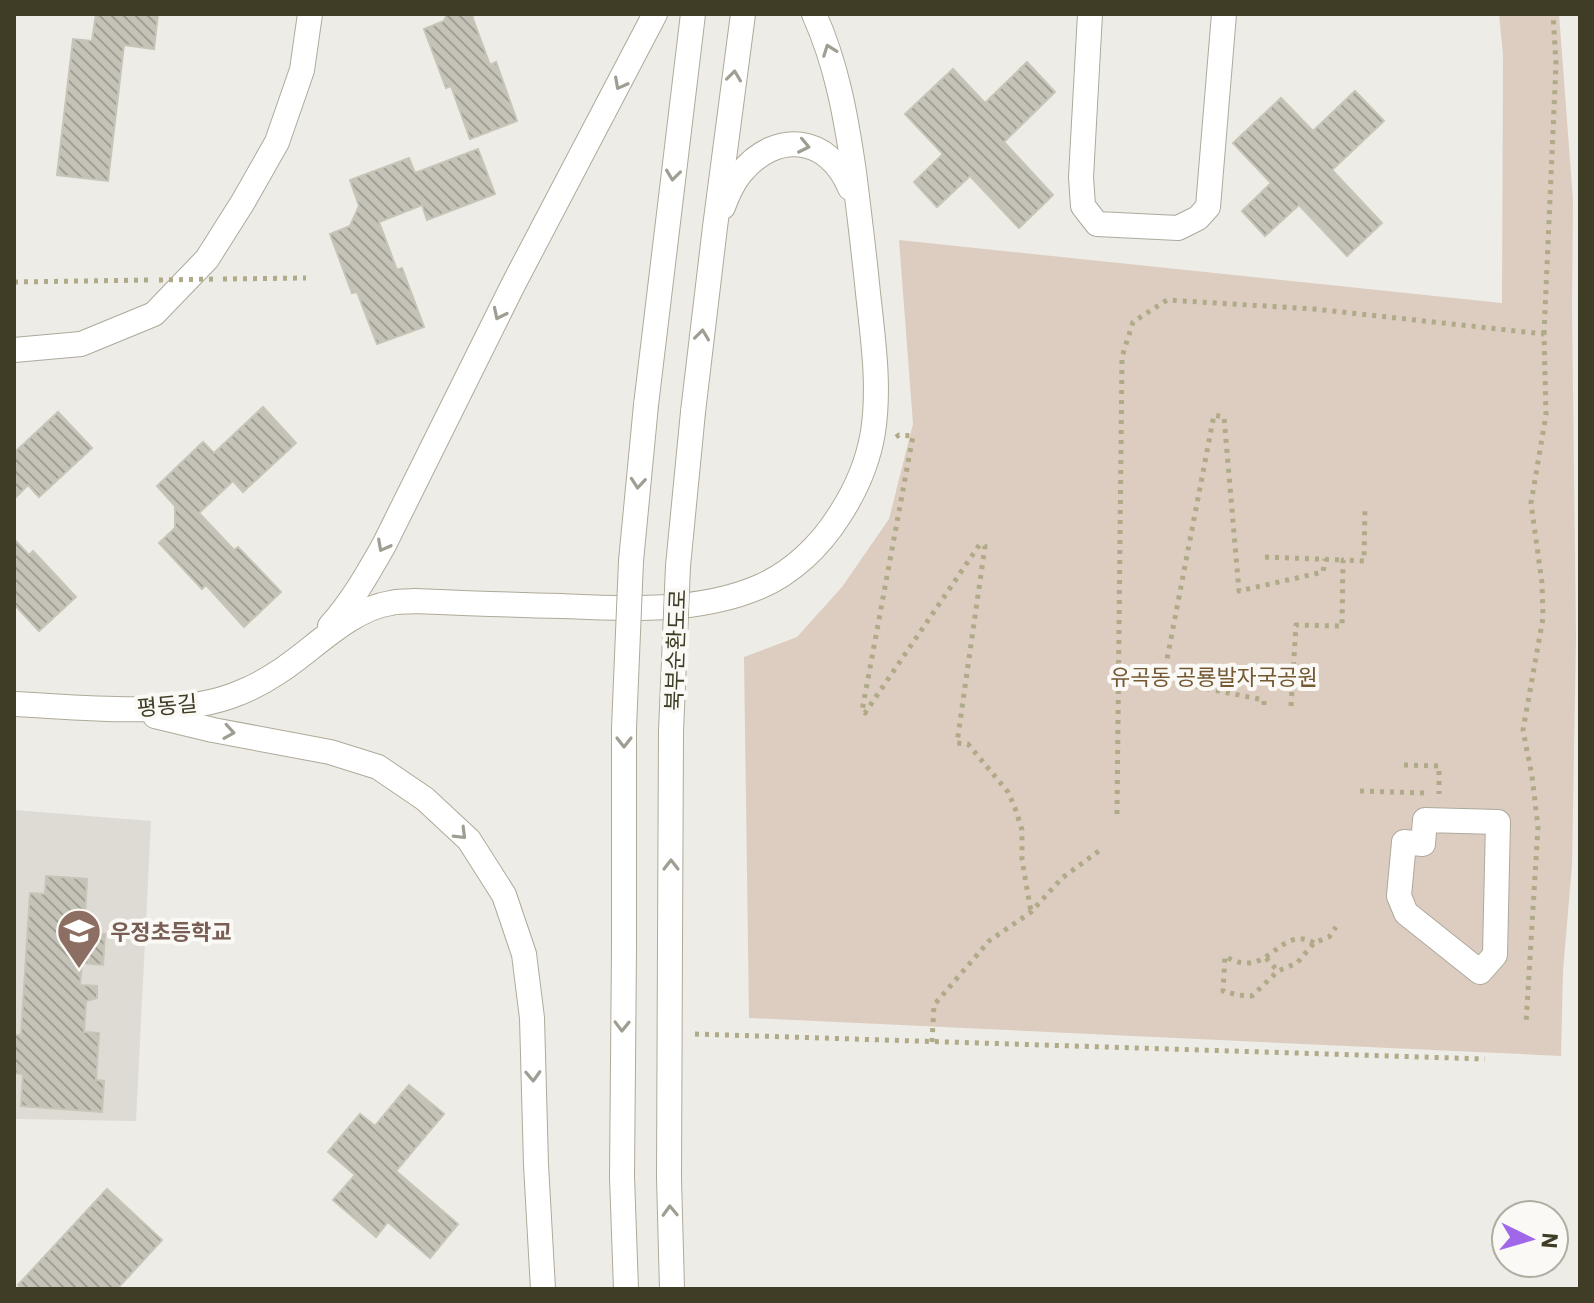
<svg xmlns="http://www.w3.org/2000/svg" width="1594" height="1303" viewBox="0 0 1594 1303" font-family="'IBM Plex Sans','Noto Sans KR',sans-serif">
  <style>
    .built { fill: #dddbd4 }
    .park { fill: #ddcdc0 }
    .building { fill: url(#building-back-hatch); stroke: #c7c4b8; stroke-width: 2 }
    .lines { fill: none; stroke-linecap: round; stroke-linejoin: round }
    .street-casing { stroke: #acaa9d; stroke-width: 26 }
    .secondary-casing { stroke: #aeaa99; stroke-width: 26 }
    .path { stroke: #afaa88; stroke-width: 5; stroke-dasharray: 4 6; stroke-linecap: butt }
    .street { stroke: #fff; stroke-width: 24 }
    .secondary { stroke: #fff; stroke-width: 24 }
    .secondary-bridge-casing { stroke: #aeaa99; stroke-width: 26; stroke-linecap: butt }
    .path-bridge { stroke: #afaa88; stroke-width: 5; stroke-dasharray: 4 6; stroke-linecap: butt }
    .secondary-bridge { stroke: #fff; stroke-width: 24 }
    .oneway { stroke: #9f9e92 }
    .labels { text-anchor: middle; dominant-baseline: central; stroke-width: 8; stroke-linejoin: round; paint-order: stroke }
    .street-label { font-size: 22px; fill: #3f3d25; stroke: #faf9f6 }
    .park-label { font-size: 22px; fill: #735832; stroke: #faf9f6 }
    .education-label { font-size: 22px; font-weight: bold; fill: #785e54; stroke: #faf9f6; text-anchor: start }
  </style>
  <defs>
    <pattern id="building-back-hatch" width="6" height="6" patternUnits="userSpaceOnUse" patternTransform="scale(2)"><rect width="6" height="6" fill="#c5c2b8"/><path d="M-1 5l2 2M0 0l6 6M5-1l2 2" fill="none" stroke="#a19f95"/></pattern>
  </defs>
  <rect width="100%" height="100%" fill="#eeece6"/>
  <polygon class="built" points="14,810 151,821 136,1121 14,1119"/>
  <polygon class="park" points="1499,14 1559,14 1573,200 1572,307 1576,638 1572,865 1563,971 1561,1056 749,1018 744,657 797,637 842,587 889,519 913,424 899,240 1502,303 1503,55"/>
  <g class="building">
    <polygon points="96,14 158,14 154,49 124,45 108,181 57,175 73,39 92,41"/>
    <polygon points="447,14 478,14 472,16 490,65 496,62 517,121 470,139 451,86 446,88 424,29 444,21"/>
    <polygon points="1027,62 1055,92 1004,142 1053,195 1019,228 970,176 937,207 914,182 943,154 905,114 953,69 985,103"/>
    <polygon points="1355,91 1384,121 1332,170 1382,223 1347,256 1299,205 1265,236 1242,211 1271,183 1233,143 1281,98 1313,131"/>
    <polygon points="478,149 495,194 427,220 422,205 379,222 397,270 402,268 424,327 377,344 357,292 352,293 330,234 350,226 359,206 350,180 409,158 415,173"/>
    <polygon points="263,407 296,443 243,492 233,481 199,513 234,550 238,547 281,592 244,627 206,585 202,589 159,543 175,528 175,506 157,486 203,442 214,453"/>
    <polygon points="58,412 92,448 39,497 28,485 14,499 14,453"/>
    <polygon points="14,539 29,555 33,551 76,597 39,631 14,604"/>
    <polygon points="46,876 87,879 84,933 105,934 103,965 82,963 80,985 97,986 97,998 86,1001 84,1032 99,1033 96,1080 104,1081 102,1112 21,1106 23,1074 14,1073 14,1035 21,1035 30,893 45,894"/>
    <polygon points="409,1085 444,1114 396,1171 458,1224 430,1258 388,1222 376,1237 333,1200 355,1175 328,1152 360,1114 375,1126"/>
    <polygon points="107,1189 162,1240 117,1289 22,1289 18,1285"/>
  </g>
  <g class="lines">
    <g class="street-casing">
      <g id="street">
        <polyline points="1090,14 1081,177 1083,206 1097,224 1178,228 1198,218 1208,207 1224,14"/>
        <polyline points="14,350 81,344 154,314 207,259 243,202 277,142 302,70 310,14"/>
        <polygon points="1425,820 1498,822 1495,955 1480,972 1406,913 1399,896 1404,842 1423,844"/>
      </g>
    </g>
    <g class="secondary-casing">
      <g id="secondary">
        <path d="M723,207C727,196 733,183 740,174C776,129 829,136 850,188"/>
        <polyline points="646,405 693,14"/>
        <polyline points="693,412 715,227 743,14"/>
        <path d="M330,626C352,602 368,573 384,545L513,285L655,14"/>
        <path d="M14,704C80,707 178,719 239,693C252,688 265,681 277,673C311,652 349,609 391,603C398,601 407,602 415,601C464,603 512,605 561,606C624,609 699,613 759,587C792,573 820,546 839,516C856,490 868,463 873,432C880,386 873,339 868,293C864,253 859,212 854,172C846,117 837,65 814,14"/>
        <polyline points="155,716 213,730 330,752 378,767 425,799 469,840 504,895 524,954 532,1018 536,1165 543,1289"/>
        <polyline points="670,943 669,1178 672,1289"/>
        <polyline points="624,948 622,1177 626,1289"/>
      </g>
    </g>
    <g class="path">
      <polyline points="223,279 306,278"/>
      <polyline points="14,282 150,280"/>
      <polyline points="1544,334 1556,64 1553,14"/>
      <polyline points="896,437 899,435 913,436 862,711 865,713 980,544 985,546 957,743 968,744 1008,792 1015,808 1022,830 1022,860 1031,912"/>
      <polyline points="1265,557 1343,560"/>
      <polyline points="1264,705 1264,700 1163,680 1214,415 1224,417 1239,591 1323,572 1325,559"/>
      <polyline points="1291,706 1296,625 1342,626 1343,560 1364,561 1365,506"/>
      <polyline points="1404,765 1439,766 1439,794"/>
      <polyline points="1360,791 1424,793"/>
      <polyline points="1117,814 1122,357 1133,322 1167,300 1314,309 1544,334 1546,415 1531,503 1542,583 1543,618 1523,730 1532,776 1538,827 1526,1023"/>
      <path d="M1314,943C1279,923 1268,983 1225,956L1223,991L1238,995L1252,996L1278,971L1297,963L1314,943L1329,937L1336,927"/>
      <polyline points="1266,958 1278,971"/>
      <polyline points="695,1034 1485,1059"/>
      <polyline points="932,1042 934,1005 989,941 1031,912 1062,878 1103,848"/>
    </g>
    <use href="#street" class="street"/>
    <use href="#secondary" class="secondary"/>
    <g class="secondary-bridge-casing">
      <g id="secondary-bridge">
        <polyline points="670,943 671,731 678,566 693,412"/>
        <polyline points="624,948 624,728 631,561 646,405"/>
      </g>
    </g>
    <polyline class="path-bridge" points="159,280 217,279"/>
    <use href="#secondary-bridge" class="secondary-bridge"/>
  </g>
  <defs><path id="oneway-chevron" d="M-2-3.5L2.5 0L-2 3.5" fill="none" stroke-width="1.6" stroke-linecap="round" stroke-linejoin="round" transform="scale(2)"/></defs>
  <g class="oneway">
    <use href="#oneway-chevron" transform="translate(829 50) rotate(-110)"/>
    <use href="#oneway-chevron" transform="translate(734 76) rotate(-83)"/>
    <use href="#oneway-chevron" transform="translate(620 84) rotate(118)"/>
    <use href="#oneway-chevron" transform="translate(804 146) rotate(12)"/>
    <use href="#oneway-chevron" transform="translate(673 175) rotate(97)"/>
    <use href="#oneway-chevron" transform="translate(499 314) rotate(116)"/>
    <use href="#oneway-chevron" transform="translate(702 335) rotate(-83)"/>
    <use href="#oneway-chevron" transform="translate(638 483) rotate(95)"/>
    <use href="#oneway-chevron" transform="translate(383 546) rotate(118)"/>
    <use href="#oneway-chevron" transform="translate(229 732) rotate(9)"/>
    <use href="#oneway-chevron" transform="translate(624 742) rotate(90)"/>
    <use href="#oneway-chevron" transform="translate(461 834) rotate(45)"/>
    <use href="#oneway-chevron" transform="translate(671 865) rotate(-90)"/>
    <use href="#oneway-chevron" transform="translate(622 1026) rotate(91)"/>
    <use href="#oneway-chevron" transform="translate(533 1076) rotate(88)"/>
    <use href="#oneway-chevron" transform="translate(670 1211) rotate(-92)"/>
  </g>
  <defs>
    <g id="school-pin" transform="scale(2.3)"><path d="M0 17L-7.5 6A9.5 9.5 0 1 1 7.5 6Z" fill="#8d6e63" stroke="#faf9f6"/><path d="M0-5L7-2L0 1L-7-2ZM-4 1L0 2.5L4 1V4Q0 6-4 4Z" fill="#fff"/></g>
  </defs>
  <g fill-rule="evenodd">
    <use href="#school-pin" x="79" y="931"/>
  </g>
  <g class="labels">
    <g class="street-label">
      <text transform="translate(675 650) rotate(-88)">북부순환도로</text>
      <text transform="translate(167 705) rotate(-5)">평동길</text>
    </g>
    <g class="park-label">
      <text x="1214" y="676">유곡동 공룡발자국공원</text>
    </g>
    <g class="education-label">
      <text x="110" y="931">우정초등학교</text>
    </g>
  </g>
  <rect width="1594" height="1303" fill="none" stroke="#3f3d25" stroke-width="32"/>
  <g transform="translate(1530 1239) rotate(95)"><circle r="38" fill="#faf9f6" stroke="#afaea2" stroke-width="2"/>
  <path d="M0-6L14 30L0 20L-14 30Z" fill="#a068e9"/>
  <text y="-12" font-size="22" font-weight="bold" text-anchor="middle" fill="#3f3d25">N</text>
  </g>
</svg>
